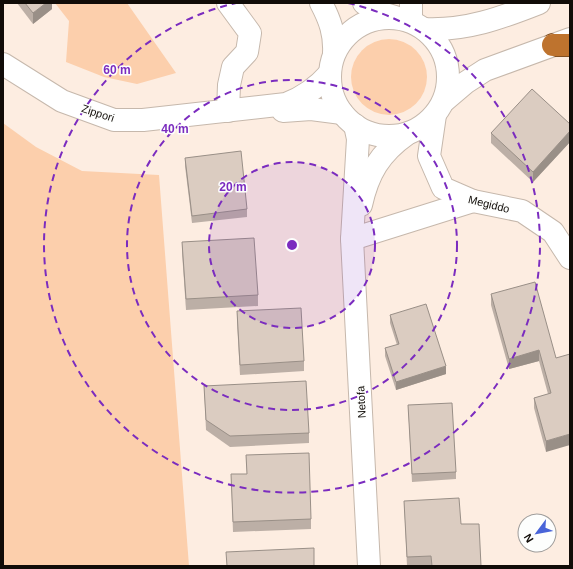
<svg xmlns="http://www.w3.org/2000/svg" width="573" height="569" viewBox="0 0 573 569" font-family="Helvetica,sans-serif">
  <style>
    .green { fill: #fccfac }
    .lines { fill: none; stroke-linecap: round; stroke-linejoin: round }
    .minor-casing { stroke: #c6b8ac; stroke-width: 24 }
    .highway-casing { stroke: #814f21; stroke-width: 24 }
    .minor { stroke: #fff; stroke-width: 22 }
    .highway { stroke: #be732e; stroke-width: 22 }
    .wall { fill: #bcafa6 }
    .shaded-wall { fill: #998f87 }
    .building { fill: #dbccc1; stroke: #998f87 }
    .ring { fill: none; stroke: #7b2cbf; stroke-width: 2; stroke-dasharray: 7 5 }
    .labels { text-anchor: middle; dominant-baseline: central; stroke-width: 3; stroke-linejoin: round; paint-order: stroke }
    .street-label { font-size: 11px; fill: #110c08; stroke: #fdfefd }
    .centre { fill: #7b2cbf; stroke: #fdfefd; stroke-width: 2 }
    .ring-label { font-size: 12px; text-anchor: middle; font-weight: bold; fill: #7b2cbf; stroke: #fdfefd; stroke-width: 3; stroke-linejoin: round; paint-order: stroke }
  </style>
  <rect width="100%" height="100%" fill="#fdede1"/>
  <g class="green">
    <polygon points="55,3 127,3 176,73 137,84 104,77 66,62 69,21"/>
    <circle cx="389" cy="77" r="38"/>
    <polygon points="3,123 36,147 82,171 159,175 189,566 3,566"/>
  </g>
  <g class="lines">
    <g class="minor-casing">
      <g id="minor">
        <path d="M321,3C330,20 335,34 334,53"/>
        <polyline points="364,3 375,11 395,17"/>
        <polyline points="411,3 411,21"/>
        <circle cx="389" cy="77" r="59"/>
        <path d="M424,29C466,31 501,18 539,3"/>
        <path d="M3,64L62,101L114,120H143L286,104C304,97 317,88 330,73"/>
        <polyline points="445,100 465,83 485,70 570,39"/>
        <polyline points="228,111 229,85 233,67 247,52 250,33 228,3"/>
        <polyline points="283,111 311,109 342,113"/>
        <polyline points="435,115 429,156 443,188 473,201 522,211 553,232 570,258"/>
        <polyline points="355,125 358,139 352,239 369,566"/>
        <path d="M361,205C368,173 380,153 407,134"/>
        <polyline points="352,239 473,201"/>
      </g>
    </g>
    <g class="highway-casing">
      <polyline id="highway" points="553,45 570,45"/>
    </g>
    <use href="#minor" class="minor"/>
    <use href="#highway" class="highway"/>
  </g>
  <g class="wall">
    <polygon points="17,3 52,3 52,9 33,24"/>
    <polygon points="570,124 570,142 533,182 491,143 491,133"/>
    <polygon points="185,158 247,209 247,217 192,223 185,166"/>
    <polygon points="182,242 258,295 258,306 186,310 182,252"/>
    <polygon points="491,294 556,358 546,452 534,408 534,398 548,394 539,361 509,369 491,305"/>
    <polygon points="237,311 304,361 304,371 240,375 237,322"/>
    <polygon points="390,315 446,374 396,390 385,356 385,348 397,345 390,323"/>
    <polygon points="204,386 309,433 309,443 230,447 206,430"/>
    <polygon points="408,405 456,472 456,479 412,482"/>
    <polygon points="246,455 311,519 311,529 233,532 231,474 247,474"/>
    <polygon points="404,501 461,524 481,566 407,566"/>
  </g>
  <g class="shaded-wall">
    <polygon points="46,3 52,3 52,9 33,24 33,13"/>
    <polygon points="570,131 570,142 533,182 533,172"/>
    <polygon points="539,350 539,361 509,369 509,359"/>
    <polygon points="446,366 446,374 396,390 396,382"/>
    <polygon points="570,434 570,445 546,452 546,441"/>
  </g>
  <g class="building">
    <polygon points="25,3 46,3 33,13"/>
    <polygon points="532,89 570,124 570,131 533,172 491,133"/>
    <polygon points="241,151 247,209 192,216 185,158"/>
    <polygon points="254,238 258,295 186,299 182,242"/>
    <polygon points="535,282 556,358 570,354 570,434 546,441 534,398 551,393 539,350 509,359 491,294"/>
    <polygon points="426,304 446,366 396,382 385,348 399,344 390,315"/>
    <polygon points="301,308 304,361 240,365 237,311"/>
    <polygon points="306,381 309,433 230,436 206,420 204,386"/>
    <polygon points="452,403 456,472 412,474 408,405"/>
    <polygon points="309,453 311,519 233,522 231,474 247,474 246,455"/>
    <polygon points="459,498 461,524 479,524 481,566 432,566 431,556 407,557 404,501"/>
    <polygon points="314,548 314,566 227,566 226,552"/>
  </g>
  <circle cx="292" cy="245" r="83" fill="#7b2cbf" fill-opacity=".12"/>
  <g class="ring">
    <circle cx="292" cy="245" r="83"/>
    <circle cx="292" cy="245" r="165"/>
    <path d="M348 3A248 248 0 1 1 236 3"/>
  </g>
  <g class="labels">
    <g class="street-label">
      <text transform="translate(98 113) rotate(18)">Zippori</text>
      <text transform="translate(489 204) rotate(14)">Megiddo</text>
      <text transform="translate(361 402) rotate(-93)">Netofa</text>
    </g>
  </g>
  <circle cx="292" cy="245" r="6" class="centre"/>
  <g class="ring-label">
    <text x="117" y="74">60 m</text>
    <text x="175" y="133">40 m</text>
    <text x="233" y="191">20 m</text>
  </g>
  <rect width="573" height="569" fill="none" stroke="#110c08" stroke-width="8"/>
  <g transform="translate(537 533) rotate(238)"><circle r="19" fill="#fdfefd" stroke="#9f9d9b"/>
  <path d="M0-3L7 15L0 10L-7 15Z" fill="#4964d8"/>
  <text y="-6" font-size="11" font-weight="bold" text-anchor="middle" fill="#110c08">N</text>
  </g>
</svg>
